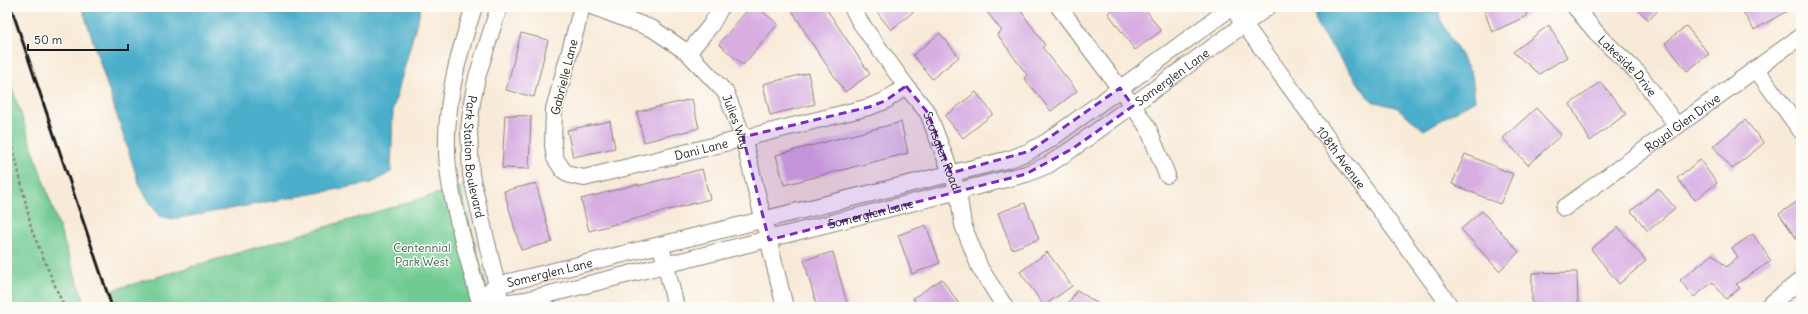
<svg xmlns="http://www.w3.org/2000/svg" width="1808" height="314" viewBox="0 0 1808 314" font-family="Delius,sans-serif">
  <style>
    .green { fill: #70ca92; stroke: #467357 }
    .water { fill: #4baeca; stroke: #346573 }
    .building { fill: #d7ade2 }
    .lines { fill: none; stroke-linecap: round; stroke-linejoin: round }
    .minor-casing { stroke: #8a837a; stroke-width: 18 }
    .path { stroke: #8a837a; stroke-width: 2.5; stroke-dasharray: 3 3; stroke-linecap: butt }
    .minor { stroke: #fff; stroke-width: 16 }
    .rail { stroke: #1c1c1c; stroke-width: 3 }
    .marked { fill: #7b2cbf; fill-opacity: 0.2; stroke: #7b2cbf; stroke-width: 3; stroke-dasharray: 8 5; stroke-linejoin: round }
    .labels { text-anchor: middle; dominant-baseline: central; stroke-width: 3; stroke-linejoin: round; paint-order: stroke }
    .street-label { font-size: 12px; fill: #1c1c1c; stroke: #fdfcf7 }
    .park-label { font-size: 12px; fill: #3e624b; stroke: #fdfcf7 }
  </style>
  <rect width="100%" height="100%" fill="#fdfcf7"/>
  <filter id="ink" filterUnits="userSpaceOnUse"><feTurbulence type="fractalNoise" baseFrequency=".025" numOctaves="2"/><feDisplacementMap in="SourceGraphic" scale="8" xChannelSelector="R" yChannelSelector="G"/><feConvolveMatrix kernelMatrix="1 2 1 2 8 2 1 2 1" color-interpolation-filters="sRGB"/></filter>
  <filter id="wash" filterUnits="userSpaceOnUse"><feTurbulence type="fractalNoise" baseFrequency=".012" numOctaves="4" result="noise"/><feDisplacementMap in="SourceGraphic" scale="16" xChannelSelector="R" yChannelSelector="G"/><feGaussianBlur stdDeviation="0.9" result="paint"/><feColorMatrix in="noise" values="0 0 0 0 0 0 0 0 0 0 0 0 0 0 0 0 0 1.4 0 .05"/><feComposite in="paint" operator="in"/></filter>
  <g filter="url(#wash)">
    <rect width="100%" height="100%" fill="#f8ead8"/>
    <g class="green">
      <polygon points="7,73 86,307 7,307"/>
      <polygon points="460,187 491,307 118,307 113,290"/>
    </g>
    <g class="water">
      <polygon points="82,7 421,7 393,109 391,172 372,183 174,219 159,216 140,187"/>
      <polygon points="1325,7 1439,7 1440,19 1472,75 1475,100 1424,130 1396,107 1371,101 1317,26 1314,10"/>
    </g>
    <g id="blocks">
      <g class="building">
        <polygon points="750,7 757,7 778,24 743,65 719,44"/>
        <polygon points="790,7 825,7 870,74 845,92 811,42"/>
        <polygon points="873,7 919,7 891,30"/>
        <polygon points="983,7 1018,7 1045,45 1042,47 1077,91 1051,111 1024,78 1027,75 997,34 1002,31"/>
        <polygon points="1116,7 1144,7 1161,31 1135,50 1108,13"/>
        <polygon points="1483,7 1525,7 1527,16 1492,32"/>
        <polygon points="1635,7 1661,7 1649,20"/>
        <polygon points="1740,7 1794,7 1754,30"/>
        <polygon points="1549,25 1567,57 1539,74 1513,52"/>
        <polygon points="1686,26 1709,54 1687,71 1665,43"/>
        <polygon points="521,33 548,40 534,97 506,90"/>
        <polygon points="940,33 959,57 932,79 913,55"/>
        <polygon points="808,73 815,104 770,115 763,84"/>
        <polygon points="1601,82 1626,114 1590,141 1570,104"/>
        <polygon points="976,92 993,114 963,138 945,116"/>
        <polygon points="692,99 699,128 644,142 637,112"/>
        <polygon points="1536,108 1561,135 1528,165 1503,138"/>
        <polygon points="505,115 531,116 529,169 502,168"/>
        <polygon points="1745,120 1764,143 1732,169 1713,146"/>
        <polygon points="610,121 615,148 573,157 567,130"/>
        <polygon points="901,122 908,153 784,185 776,155"/>
        <polygon points="1465,154 1513,174 1500,204 1452,184"/>
        <polygon points="1700,160 1717,183 1695,200 1677,178"/>
        <polygon points="702,169 710,199 589,231 581,199 638,184 638,186"/>
        <polygon points="536,183 552,242 521,250 504,191"/>
        <polygon points="1658,188 1675,208 1648,231 1631,211"/>
        <polygon points="1801,199 1801,245 1779,214"/>
        <polygon points="1025,203 1039,239 1012,249 998,213"/>
        <polygon points="1482,211 1519,252 1499,271 1461,229"/>
        <polygon points="926,225 940,263 912,274 898,235"/>
        <polygon points="1618,227 1646,261 1619,284 1591,249"/>
        <polygon points="1753,234 1771,261 1736,284 1740,288 1726,299 1713,282 1694,297 1680,280 1713,254 1726,267 1738,257 1732,248"/>
        <polygon points="833,252 848,307 817,307 804,260"/>
        <polygon points="1047,252 1072,286 1044,306 1020,272"/>
        <polygon points="1577,272 1578,305 1532,306 1532,273"/>
        <polygon points="942,279 961,307 919,307 913,298"/>
        <polygon points="1077,290 1103,307 1066,307"/>
      </g>
    </g>
  </g>
  <g filter="url(#ink)">
    <use href="#blocks" fill-opacity="0" stroke="#8a837a" stroke-width="1"/>
    <g class="lines">
      <g class="minor-casing">
        <g id="minor">
          <path d="M474,7C455,63 440,123 450,183C457,225 471,266 481,307"/>
          <path id="s1" d="M499,7L477,77L472,102L469,130L471,175L499,294"/>
          <path id="s2" d="M582,7L554,109L553,145L555,158L563,170L570,175L584,178L869,107L885,101L906,86"/>
          <path id="s3" d="M594,7L653,29L688,53L726,93L743,137L785,307"/>
          <path id="s4" d="M852,7L860,22L906,86L928,113L958,191L963,225L980,268L1005,307"/>
          <polyline points="1059,7 1133,106 1148,128 1167,175"/>
          <path id="s5" d="M1575,7L1600,37L1639,74L1677,126"/>
          <path id="s6" d="M1238,16L1451,307"/>
          <polyline points="688,53 711,25 721,7"/>
          <polyline points="1756,69 1801,131"/>
          <path id="s7" d="M1564,208L1801,36"/>
          <polyline points="663,254 676,307"/>
          <path id="s8" d="M479,299L501,303L526,300L1026,174L1048,165L1072,149L1268,7"/>
          <path id="s9" d="M479,299L497,285L1010,159L1030,151L1048,141L1232,7"/>
          <polyline points="1767,307 1801,280"/>
        </g>
      </g>
      <polyline class="path" points="7,124 11,138 32,231 64,307"/>
      <use href="#minor" class="minor"/>
      <polyline class="rail" points="11,7 112,307"/>
    </g>
  </g>
  <path class="marked" d="M906,86L928,113L951,173L1030,151L1120,88L1133,106L1072,149L1026,174L769,240L743,137L869,107L885,101Z"/>
  <g class="labels">
    <g class="street-label">
      <text stroke="none"><textPath href="#s5" startOffset="79">Lakeside Drive</textPath></text>
      <text transform="translate(564 77) rotate(-76)">Gabrielle Lane</text>
      <text stroke="none"><textPath href="#s8" startOffset="739">Somerglen Lane</textPath></text>
      <text stroke="none"><textPath href="#s7" startOffset="146">Royal Glen Drive</textPath></text>
      <text stroke="none"><textPath href="#s3" startOffset="191">Julies Way</textPath></text>
      <text stroke="none"><textPath href="#s2" startOffset="313">Dani Lane</textPath></text>
      <text stroke="none"><textPath href="#s4" startOffset="171">Scotsglen Road</textPath></text>
      <text stroke="none"><textPath href="#s1" startOffset="154">Park Station Boulevard</textPath></text>
      <text stroke="none"><textPath href="#s6" startOffset="175">108th Avenue</textPath></text>
      <text stroke="none"><textPath href="#s8" startOffset="403">Somerglen Lane</textPath></text>
      <text stroke="none"><textPath href="#s9" startOffset="77">Somerglen Lane</textPath></text>
    </g>
    <g class="park-label">
      <text x="422" y="247">Centennial<tspan x="422" dy="14">Park West</tspan></text>
    </g>
  </g>
  <rect width="1808" height="314" fill="none" stroke="#fdfcf7" stroke-width="24"/>
  <path d="M28 44v6h100v-6" fill="none" stroke="#1c1c1c" stroke-width="2"/>
  <text x="34" y="44" font-size="12" fill="#1c1c1c" stroke="#fdfcf7" stroke-width="3" paint-order="stroke">50 m</text>
</svg>
